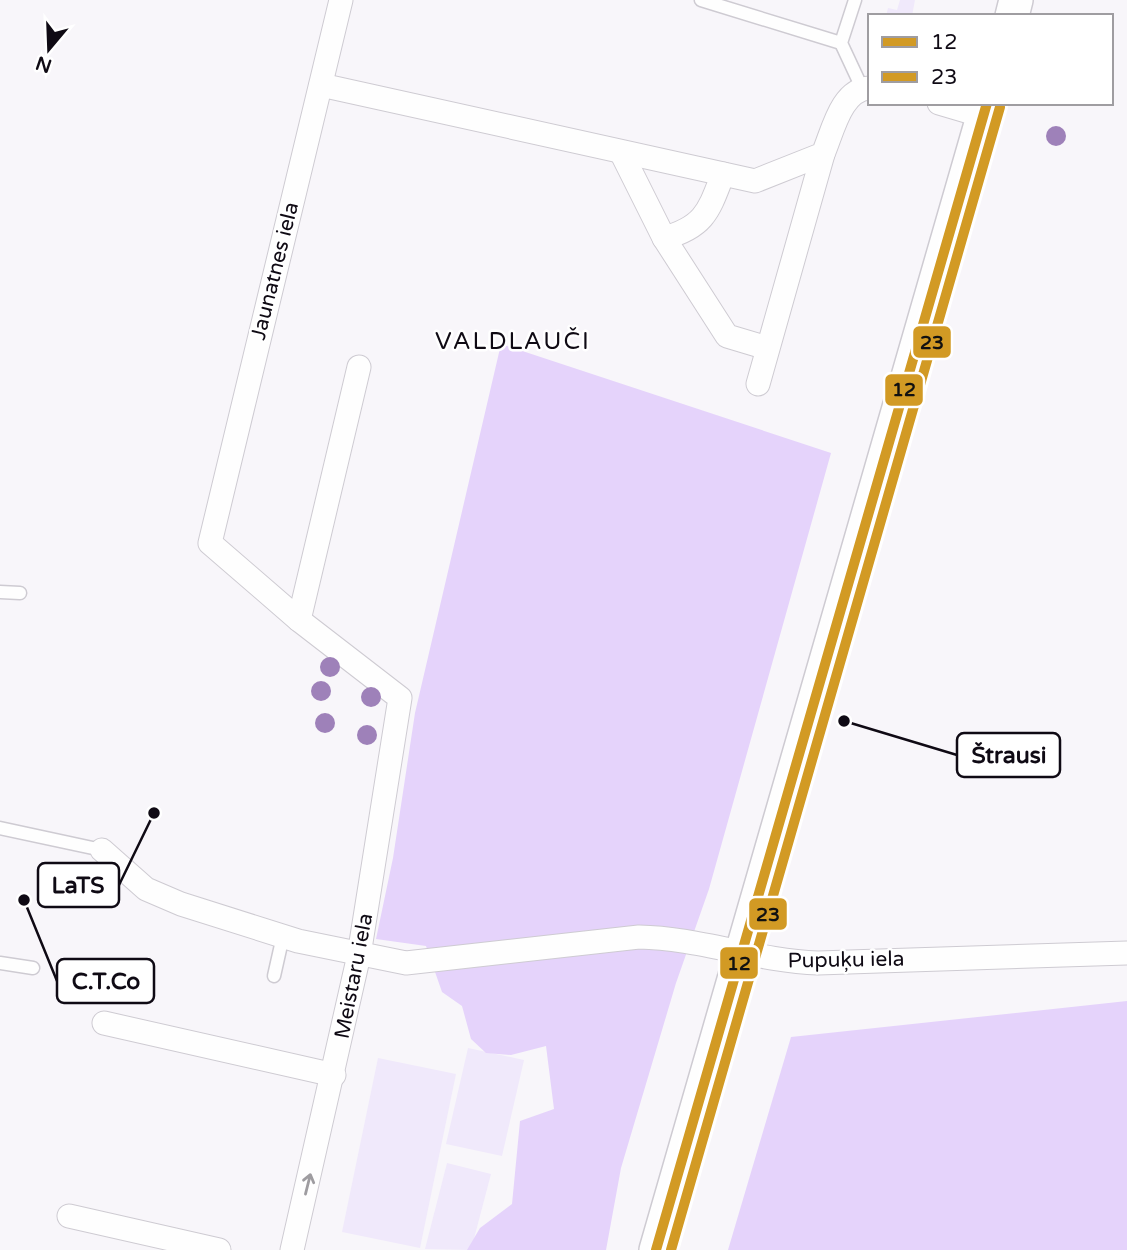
<svg xmlns="http://www.w3.org/2000/svg" width="1127" height="1250" viewBox="0 0 1127 1250" font-family="'Varela Round',sans-serif">
  <style>
    .green { fill: #f0e9fb }
    .forest { fill: #e5d3fb }
    .lines { fill: none; stroke-linecap: round; stroke-linejoin: round }
    .service-casing { stroke: #cecbd2; stroke-width: 15 }
    .minor-casing { stroke: #cecbd2; stroke-width: 25 }
    .secondary-casing { stroke: #cecbd2; stroke-width: 36 }
    .service { stroke: #fefefe; stroke-width: 12 }
    .minor { stroke: #fefefe; stroke-width: 23 }
    .secondary { stroke: #fefefe; stroke-width: 33 }
    .bus-1-casing { stroke: #fff; stroke-width: 16 }
    .bus-2-casing { stroke: #fff; stroke-width: 16 }
    .bus-1 { stroke: #d29a24; stroke-width: 10 }
    .bus-2 { stroke: #d29a24; stroke-width: 10 }
    .tree { fill: #9e81b9 }
    .oneway { stroke: #9e9ca0 }
    .labels { text-anchor: middle; dominant-baseline: central; stroke-width: 5; stroke-linejoin: round; paint-order: stroke }
    .street-label { font-size: 21px; fill: #0f0a14; stroke: #fff }
    .quarter-label { font-size: 24px; letter-spacing: 2px; fill: #0f0a14; stroke: #fff }
    .leader { fill: none; stroke: #0f0a14; stroke-width: 2.5 }
    .callout-dot { fill: #0f0a14; stroke: #fff; stroke-width: 2.5 }
    .callout { fill: #fff; stroke: #0f0a14; stroke-width: 2.5 }
    .callout-label { font-size: 23px; text-anchor: middle; font-weight: bold; fill: #0f0a14 }
    .line-badge { stroke: #fff; stroke-width: 2.5 }
    .pale-badge-label { font-size: 19px; text-anchor: middle; font-weight: bold; fill: #111 }
  </style>
  <rect width="100%" height="100%" fill="#f8f6fa"/>
  <g class="green">
    <polygon points="900,0 915,0 912,16 886,16 888,8 897,10"/>
    <polygon points="468,1048 524,1060 502,1156 446,1144"/>
    <polygon points="378,1058 456,1074 420,1248 342,1232"/>
    <polygon points="447,1163 491,1174 471,1250 425,1249"/>
  </g>
  <g class="forest">
    <polygon points="501,344 831,453 709,889 676,983 621,1168 606,1250 467,1250 480,1228 512,1204 520,1121 554,1109 546,1046 511,1055 486,1053 471,1039 462,1006 442,992 426,946 376,939 393,858 415,713"/>
    <polygon points="1127,1001 1127,1250 728,1250 791,1037"/>
  </g>
  <g class="lines">
    <g class="service-casing">
      <g id="service">
        <polyline points="701,0 841,43"/>
        <polyline points="855,0 841,43 862,88"/>
        <polyline points="0,592 20,593"/>
        <polyline points="0,828 102,850"/>
        <polyline points="0,963 33,968"/>
        <polyline points="274,976 283,936"/>
      </g>
    </g>
    <g class="minor-casing">
      <g id="minor">
        <path d="M321,85L755,181L823,154C833,131 841,89 870,88"/>
        <polyline points="939,103 983,116"/>
        <polyline points="621,152 664,238 727,336 767,348"/>
        <path d="M664,238C705,227 709,210 723,174"/>
        <polyline points="758,384 823,154"/>
        <polyline points="299,620 359,367"/>
        <path d="M102,850L146,889L181,904L298,941L406,963L639,937C700,938 757,961 818,963L1127,953"/>
        <polyline points="104,1023 334,1075"/>
        <polyline points="69,1216 219,1250"/>
        <polyline points="292,1250 359,955 400,698 299,620 210,543 341,0"/>
      </g>
    </g>
    <g class="secondary-casing">
      <g id="secondary">
        <polyline points="1012,16 1016,0"/>
        <polyline points="656,1250 987,103"/>
      </g>
    </g>
    <use href="#service" class="service"/>
    <use href="#minor" class="minor"/>
    <use href="#secondary" class="secondary"/>
    <g class="bus-1-casing">
      <polyline id="bus-1" points="656,1250 987,103"/>
    </g>
    <g class="bus-2-casing">
      <polyline id="bus-2" points="671,1250 1000,107"/>
    </g>
    <use href="#bus-1" class="bus-1"/>
    <use href="#bus-2" class="bus-2"/>
  </g>
  <g class="tree">
    <circle cx="1056" cy="136" r="10"/>
    <circle cx="330" cy="667" r="10"/>
    <circle cx="321" cy="691" r="10"/>
    <circle cx="371" cy="697" r="10"/>
    <circle cx="325" cy="723" r="10"/>
    <circle cx="367" cy="735" r="10"/>
  </g>
  <defs><path id="oneway-shaft" d="M-6 0H5M1.5-3L5.5 0L1.5 3" fill="none" stroke-width="1.6" stroke-linecap="round" stroke-linejoin="round" transform="scale(1.75)"/></defs>
  <use class="oneway" href="#oneway-shaft" transform="translate(308 1184) rotate(-76)"/>
  <g class="labels">
    <g class="street-label">
      <text transform="translate(275 271) rotate(-76)">Jaunatnes iela</text>
      <text transform="translate(846 960) rotate(-1)">Pupuķu iela</text>
      <text transform="translate(354 976) rotate(-79)">Meistaru iela</text>
    </g>
    <g class="quarter-label">
      <text x="513" y="341">VALDLAUČI</text>
    </g>
  </g>
  <path class="leader" d="M844 721L957 755M154 813L119 885M24 900L57 981"/>
  <g class="callout-dot">
    <circle cx="844" cy="721" r="7"/>
    <circle cx="154" cy="813" r="7"/>
    <circle cx="24" cy="900" r="7"/>
  </g>
  <g class="callout">
    <rect x="957" y="733" width="103" height="44" rx="7"/>
    <rect x="38" y="863" width="81" height="44" rx="7"/>
    <rect x="57" y="959" width="97" height="44" rx="7"/>
  </g>
  <g class="callout-label">
    <text x="1009" y="763">Štrausi</text>
    <text x="78" y="893">LaTS</text>
    <text x="106" y="989">C.T.Co</text>
  </g>
  <g class="line-badge">
    <rect x="912" y="325" width="40" height="34" rx="7" fill="#d29a24"/>
    <rect x="884" y="373" width="40" height="34" rx="7" fill="#d29a24"/>
    <rect x="748" y="897" width="40" height="34" rx="7" fill="#d29a24"/>
    <rect x="719" y="946" width="40" height="34" rx="7" fill="#d29a24"/>
  </g>
  <g class="pale-badge-label">
    <text x="932" y="349">23</text>
    <text x="904" y="396">12</text>
    <text x="768" y="921">23</text>
    <text x="739" y="970">12</text>
  </g>
  <rect x="868" y="14" width="245" height="91" fill="#ffffff" stroke="#9f9da1" stroke-width="2"/>
  <rect x="882" y="37" width="35" height="10" fill="#d29a24" stroke="#9f9da1" stroke-width="2"/>
  <text x="931" y="49" font-size="21" fill="#0f0a14">12</text>
  <rect x="882" y="72" width="35" height="10" fill="#d29a24" stroke="#9f9da1" stroke-width="2"/>
  <text x="931" y="84" font-size="21" fill="#0f0a14">23</text>
  <g transform="translate(49 49) rotate(199)" stroke="#ffffff" stroke-width="5" paint-order="stroke">
  <path d="M0-5L12 26L0 18L-12 26Z" fill="#0f0a14"/>
  <text y="-10" font-size="19" font-weight="bold" text-anchor="middle" fill="#0f0a14">N</text>
  </g>
</svg>
